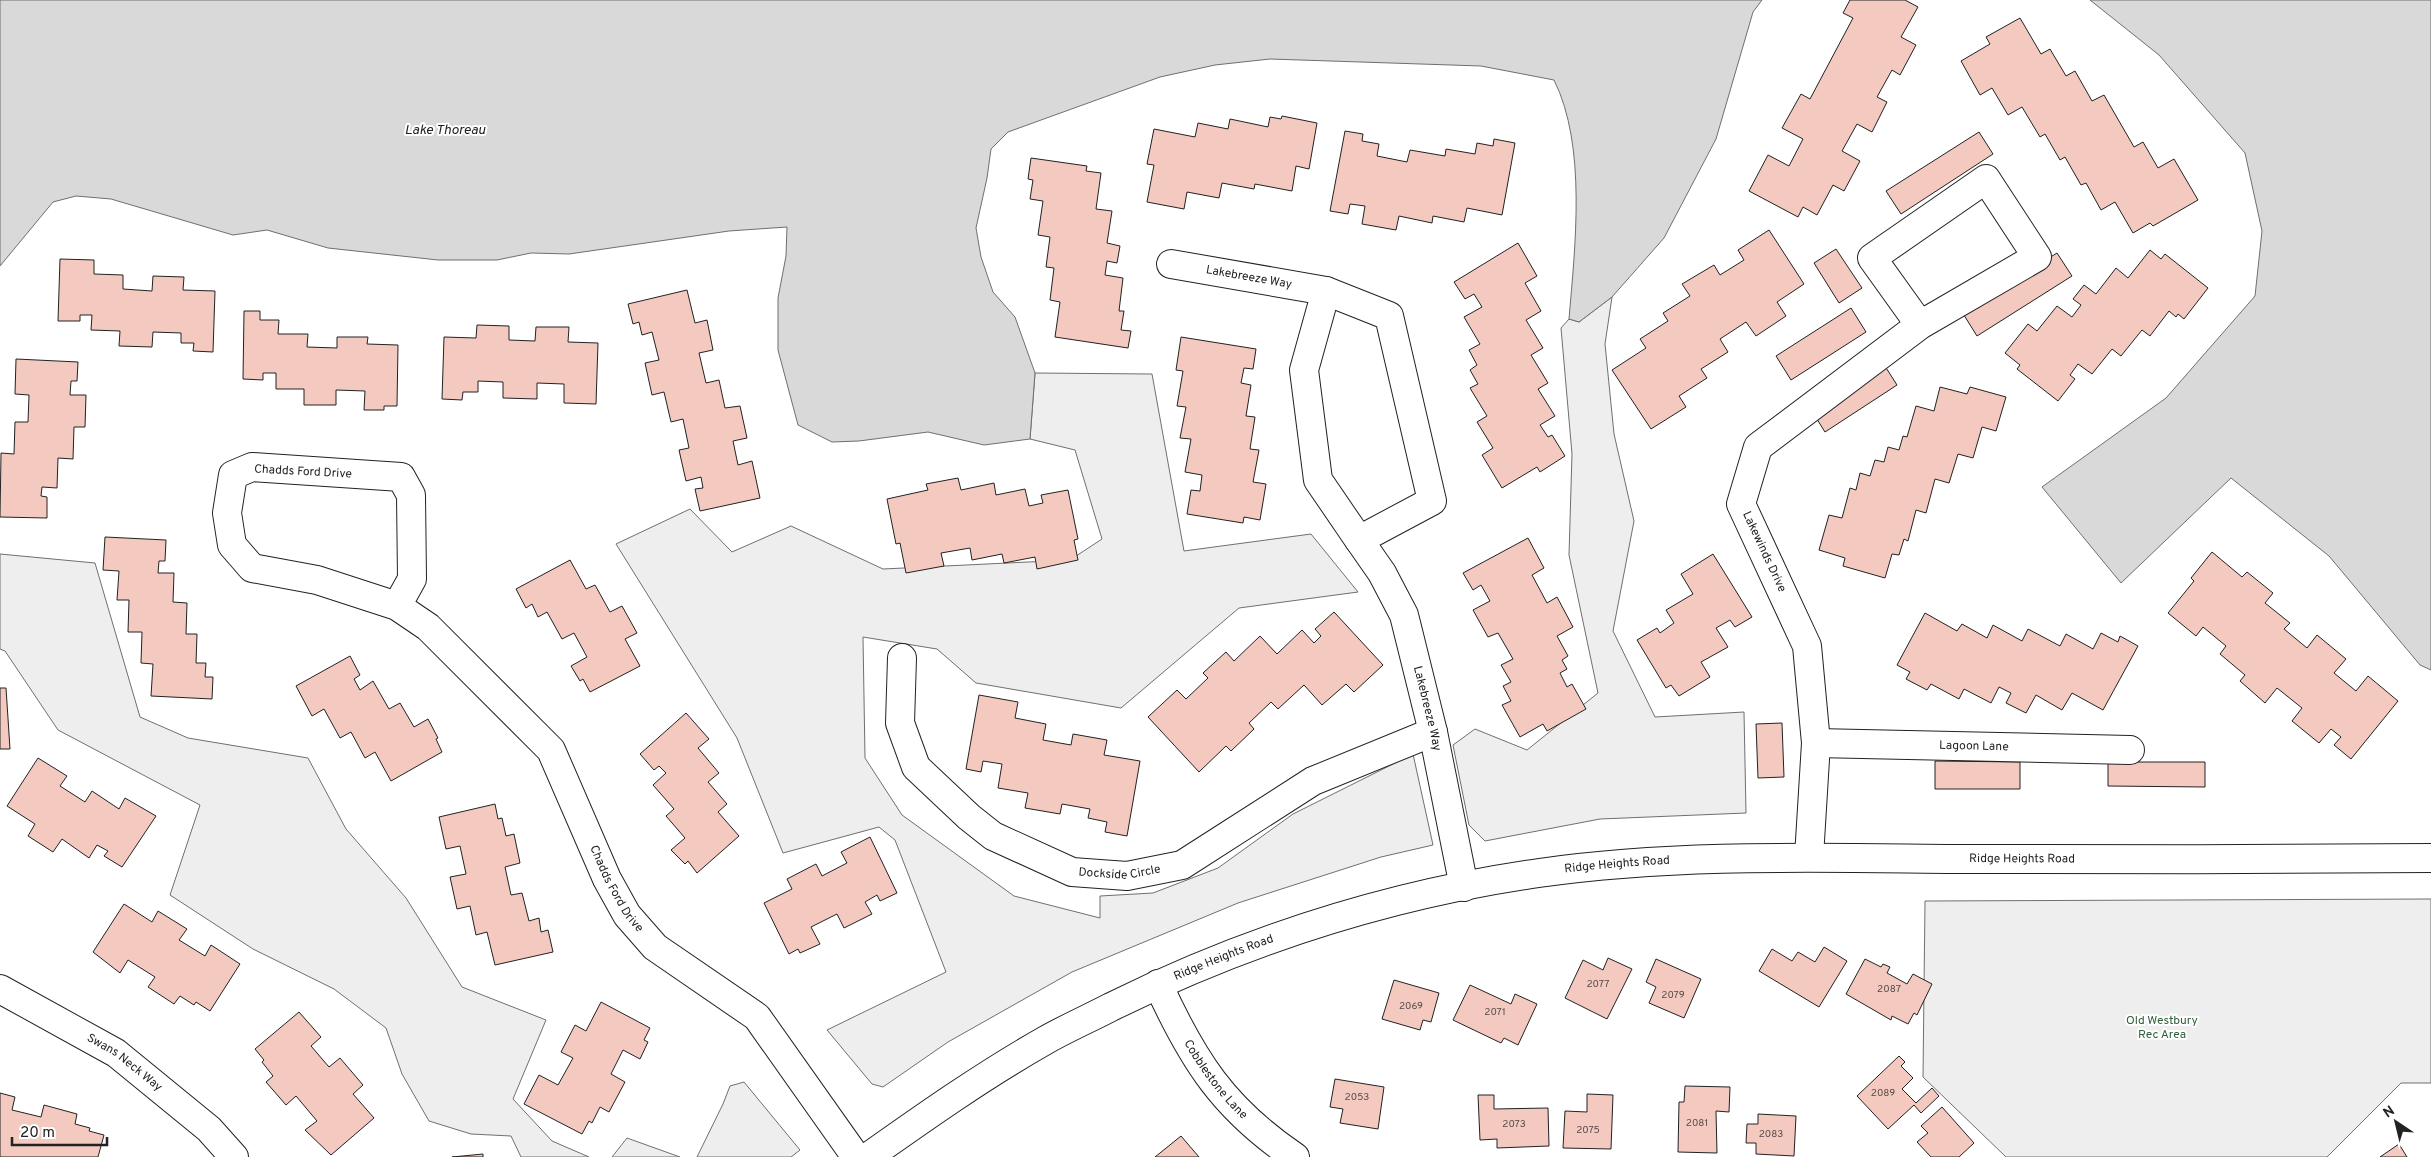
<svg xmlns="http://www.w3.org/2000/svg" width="2431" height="1157" viewBox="0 0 2431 1157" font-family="Overpass,sans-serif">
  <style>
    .green { fill: #eee; stroke: #6f6f6f }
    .water { fill: #d9d9d9; stroke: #6f6f6f }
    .building { fill: #f3c9c0; stroke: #222 }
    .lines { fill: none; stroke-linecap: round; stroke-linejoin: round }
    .street-casing { stroke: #222; stroke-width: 30 }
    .secondary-casing { stroke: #222; stroke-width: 30 }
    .street { stroke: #fff; stroke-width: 28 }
    .secondary { stroke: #fff; stroke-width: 28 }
    .labels { text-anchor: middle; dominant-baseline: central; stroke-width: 4; stroke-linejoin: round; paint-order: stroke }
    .number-label { font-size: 10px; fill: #564c4a }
    .street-label { font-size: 12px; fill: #222; stroke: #fff }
    .park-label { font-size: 12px; fill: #2f5e38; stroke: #fff }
    .water-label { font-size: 14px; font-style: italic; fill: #222; stroke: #fff }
  </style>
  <rect width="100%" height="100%" fill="#fff"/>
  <g class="green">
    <polygon points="1612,297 1605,344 1614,434 1634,521 1613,631 1655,717 1744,712 1746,813 1600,819 1485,841 1469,825 1453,745 1475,729 1527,750 1598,693 1569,555 1572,454 1561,328 1569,319 1579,322"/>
    <polygon points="1035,373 1152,374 1184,551 1311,534 1358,592 1239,608 1121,708 976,683 937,649 863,637 865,758 902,815 1014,896 1100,918 1100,896 1153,893 1218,868 1293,814 1413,754 1433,845 1381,857 1238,903 1072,972 948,1042 883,1087 872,1084 827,1030 946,972 895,840 879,827 783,853 737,738 616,544 690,509 732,552 791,526 883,569 1070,560 1102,539 1075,450 1030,439"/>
    <polygon points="0,554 95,563 140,717 188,738 308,758 346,829 406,898 462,987 546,1020 513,1099 552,1141 589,1157 521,1157 511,1136 471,1134 429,1121 402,1074 386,1028 334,989 253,949 170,895 200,805 58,730 5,651 0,649"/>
    <polygon points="2431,899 2431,1083 2401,1083 2327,1157 2006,1157 1923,1077 1925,901"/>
    <polygon points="744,1082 800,1150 791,1157 697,1157 723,1104 730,1086"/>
    <polygon points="627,1138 680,1157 612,1157"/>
  </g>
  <g class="water">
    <path d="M0,0H1762L1753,12L1716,139L1664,238L1612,297L1579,322L1569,319C1575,247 1587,146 1554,80L1481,66L1270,59L1215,65L1160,77L1008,132L991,149L987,178L976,228L981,257L993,292L1015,317L1035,373L1030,439L984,445L928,432L859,441L832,442L798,425L778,350V298L786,256L787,227L729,231L569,254L531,253L497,260H438L328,248L267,230L233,235L111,199L76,196L53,202L0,266Z"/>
    <polygon points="2090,0 2431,0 2431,670 2420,665 2329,556 2231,478 2121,583 2042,487 2166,398 2255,296 2262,231 2245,153 2159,55"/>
  </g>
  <g class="building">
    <polygon points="1850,0 1905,0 1918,7 1901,37 1916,45 1900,75 1892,70 1877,97 1887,102 1872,132 1857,124 1842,151 1860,161 1844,191 1833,185 1817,215 1803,207 1798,217 1749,191 1768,155 1789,166 1803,139 1782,128 1801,94 1810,99 1853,18 1843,13"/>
    <polygon points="2020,18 2041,54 2050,49 2066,76 2075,71 2092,101 2104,95 2134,147 2143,142 2158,168 2174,159 2198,200 2153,226 2150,223 2133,233 2115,202 2101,210 2086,183 2081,185 2065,157 2060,160 2045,134 2040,137 2022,107 2008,115 1992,88 1980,95 1961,61 1990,44 1986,37"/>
    <polygon points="1282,116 1317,123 1309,169 1296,166 1292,191 1255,184 1254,189 1222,183 1219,198 1187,192 1184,209 1147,202 1154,165 1147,164 1154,129 1195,137 1198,123 1228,129 1230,119 1268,127 1270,117 1281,119"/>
    <polygon points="1345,131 1363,134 1362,141 1379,144 1377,156 1407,162 1410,150 1445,156 1446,149 1475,154 1477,143 1493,146 1494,139 1515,143 1502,215 1467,208 1464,222 1433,216 1432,223 1399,216 1396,230 1362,224 1365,206 1350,204 1348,214 1330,211"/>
    <polygon points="1979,132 1993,154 1901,214 1886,191"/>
    <polygon points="1031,158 1087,166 1086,171 1101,173 1096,209 1112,211 1107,243 1120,246 1117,263 1107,261 1105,275 1123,278 1119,311 1124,311 1121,330 1131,331 1128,348 1055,337 1060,302 1050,300 1054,268 1046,267 1050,237 1038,235 1043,201 1030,199 1033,180 1028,179"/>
    <polygon points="1769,230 1804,284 1777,302 1786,316 1756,336 1746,322 1720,339 1728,352 1701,369 1707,378 1679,396 1686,407 1651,429 1612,370 1646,348 1640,339 1668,321 1663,313 1690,296 1682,284 1714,265 1720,275 1744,260 1738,250"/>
    <polygon points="1518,243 1537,276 1525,283 1541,311 1526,320 1543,348 1531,355 1548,383 1538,389 1555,416 1540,425 1548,437 1552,435 1565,456 1540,472 1537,467 1502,488 1482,455 1493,448 1477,422 1487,416 1470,388 1478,384 1470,370 1477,365 1469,350 1480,344 1464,317 1482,307 1474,294 1465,299 1454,282"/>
    <polygon points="1836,249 1862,288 1839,303 1814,263"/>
    <polygon points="2150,250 2161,259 2165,254 2208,288 2184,319 2178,314 2176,317 2169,311 2150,336 2142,330 2121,356 2112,349 2092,374 2078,364 2070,375 2075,379 2058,401 2017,369 2020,365 2005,353 2028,324 2037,331 2057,306 2072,317 2081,305 2073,299 2084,285 2096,294 2116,268 2128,278"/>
    <polygon points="2057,253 2072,276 1977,336 1962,312"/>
    <polygon points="60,259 94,260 94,274 123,275 123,289 152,291 153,276 184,277 183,290 215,291 213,352 193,351 194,343 181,343 181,333 153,332 152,347 119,346 120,331 91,330 92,315 80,315 80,321 58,321"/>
    <polygon points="687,290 695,323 707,320 713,350 699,353 706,383 719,380 725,408 740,406 747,438 733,441 738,465 752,461 760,498 700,511 695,489 703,488 701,477 686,481 679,450 689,448 683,419 671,422 664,392 652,395 645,363 659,360 652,332 642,335 639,322 633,324 628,304"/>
    <polygon points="1851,308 1866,332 1791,380 1776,356"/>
    <polygon points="244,311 260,311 260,320 279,320 278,334 308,334 307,347 337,348 337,337 368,337 367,344 398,345 397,406 384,406 384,410 364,410 365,391 336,390 336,405 304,405 304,389 276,389 276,373 263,373 263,380 243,379"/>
    <polygon points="477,325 509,326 509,340 535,341 536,327 569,327 568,342 598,343 596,404 564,403 564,384 537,383 537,399 503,398 503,382 478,381 478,392 463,392 462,400 442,399 444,337 476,338"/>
    <polygon points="1181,337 1256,349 1253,369 1244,368 1241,383 1251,385 1246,416 1255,417 1250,449 1259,450 1253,482 1266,484 1260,520 1244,517 1243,523 1187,514 1191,490 1200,491 1202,475 1185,472 1191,439 1180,438 1186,407 1177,406 1183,371 1176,370"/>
    <polygon points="16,359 78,362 77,381 71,381 70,395 86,395 85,427 74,427 73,459 58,458 57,488 42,487 41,496 47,497 47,518 0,517 1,453 14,454 15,422 28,422 29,395 15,394"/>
    <polygon points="1883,363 1897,385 1825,432 1810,408"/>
    <polygon points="1940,387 1967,394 1970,387 2006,397 1996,431 1982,427 1973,458 1958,454 1949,483 1935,479 1926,513 1916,510 1908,541 1904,539 1899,555 1892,554 1885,578 1843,566 1845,558 1819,550 1829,515 1842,518 1850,488 1856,490 1860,473 1870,476 1875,460 1884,462 1888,447 1899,450 1903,436 1907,437 1916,406 1934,411"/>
    <polygon points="958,478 961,490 994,483 996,495 1025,489 1029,506 1043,503 1041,495 1068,490 1078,539 1074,540 1078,560 1037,569 1035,557 1004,563 1002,554 972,560 970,548 941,553 944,566 906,573 900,543 896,544 887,499 928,490 926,484"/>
    <polygon points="105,537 166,540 165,561 159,561 158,573 174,573 173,602 187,603 186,634 197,634 196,663 206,663 205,677 213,677 212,699 151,696 153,664 141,663 142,632 128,632 129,600 117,600 119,571 103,570"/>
    <polygon points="1528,538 1544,568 1532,575 1547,603 1557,597 1573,627 1557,636 1568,656 1562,660 1567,669 1560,673 1567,687 1572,684 1586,709 1547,731 1543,724 1520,737 1502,705 1511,701 1503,686 1511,682 1501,665 1513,659 1498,633 1488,637 1473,610 1490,601 1481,585 1473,590 1463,573"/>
    <polygon points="2212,552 2242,577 2247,572 2273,593 2265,603 2290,623 2284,629 2307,648 2317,635 2346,659 2334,673 2356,691 2368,676 2398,701 2351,759 2334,745 2341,737 2331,729 2319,743 2292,721 2302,708 2277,688 2265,703 2240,681 2245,675 2220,654 2226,646 2203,627 2196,636 2168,613 2194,581 2191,578"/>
    <polygon points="1713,554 1752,617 1735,627 1730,620 1716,628 1728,647 1701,662 1710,677 1679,696 1671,685 1666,688 1637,640 1657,628 1660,633 1674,623 1666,610 1693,594 1681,574"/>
    <polygon points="570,560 586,589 595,585 610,612 622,606 637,633 625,639 640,666 590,692 583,679 580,681 571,666 587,657 574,633 562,639 547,612 538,617 532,604 526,608 516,589"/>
    <polygon points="1334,612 1383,665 1354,692 1346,684 1322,705 1304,685 1278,709 1271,702 1249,723 1254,729 1231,751 1226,746 1199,772 1148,717 1177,690 1186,699 1208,678 1203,673 1226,652 1234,661 1260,636 1277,654 1302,630 1314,643 1321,636 1315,629"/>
    <polygon points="1925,613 1957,631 1962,624 1987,638 1993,625 2022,641 2028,629 2060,646 2066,634 2093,649 2101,633 2118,642 2120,636 2138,646 2103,710 2072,693 2062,710 2036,695 2026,713 2006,703 2011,693 1999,687 1991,703 1964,689 1959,699 1931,684 1927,690 1906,679 1910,672 1897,665"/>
    <polygon points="350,656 360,675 354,679 360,690 373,681 389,709 400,703 414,727 428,719 438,738 436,739 442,752 391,781 375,752 365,758 351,732 340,738 324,709 312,716 296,686"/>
    <polygon points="0,688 6,688 10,749 0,749"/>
    <polygon points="979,695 1018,702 1015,718 1046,724 1043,740 1071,745 1073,734 1107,740 1104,755 1140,761 1127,836 1105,832 1107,822 1088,818 1090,809 1062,804 1060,814 1025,808 1028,793 998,788 1002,764 983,761 981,772 966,769"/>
    <polygon points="686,713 709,739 698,748 719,773 708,782 727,804 718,812 739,836 697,873 688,861 685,864 671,850 685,838 666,816 674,809 653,785 666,773 659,766 654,770 640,754"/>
    <polygon points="1782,723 1784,777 1758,778 1756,724"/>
    <polygon points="38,758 67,776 60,786 85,802 92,791 119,809 125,798 156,816 122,867 104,856 108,851 97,845 89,858 62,839 53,852 28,836 35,824 7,806"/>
    <polygon points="1935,761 2020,762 2020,789 1935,789"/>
    <polygon points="2108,762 2205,762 2205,787 2108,786"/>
    <polygon points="495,804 498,819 502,818 506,836 514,834 520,863 505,867 511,895 522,893 529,921 539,918 541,932 548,930 553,952 495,965 487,932 476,935 470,906 457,909 450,877 466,874 460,846 446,849 439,817"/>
    <polygon points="870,837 897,893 880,901 877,895 865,902 872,914 844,928 837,914 811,927 820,944 800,953 798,949 789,954 764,903 792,889 787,879 816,864 822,876 847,863 841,852"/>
    <polygon points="124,904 152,922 158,911 187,929 179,940 205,956 211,945 240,964 210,1011 196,1002 194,1005 180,996 174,1004 148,987 155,977 128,960 120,973 93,952"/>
    <polygon points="1824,947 1847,961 1819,1007 1759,971 1772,949 1792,961 1798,952 1815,962"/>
    <polygon points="1608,958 1632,969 1607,1019 1565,998 1583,960 1603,970"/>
    <polygon points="1656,959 1701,979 1684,1018 1649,1003 1656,987 1646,982"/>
    <polygon points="1865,959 1881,967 1883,964 1890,967 1887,973 1907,984 1913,974 1932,984 1917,1015 1914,1013 1908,1024 1892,1016 1891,1020 1846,994"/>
    <polygon points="1394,980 1439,993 1431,1022 1423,1020 1420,1030 1382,1019"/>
    <polygon points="1470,985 1511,1004 1515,994 1537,1004 1518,1045 1504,1038 1501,1043 1453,1020"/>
    <polygon points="601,1002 650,1028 644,1040 648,1042 640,1059 623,1050 611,1074 625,1082 609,1112 600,1107 592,1123 589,1121 582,1134 524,1104 539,1075 558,1085 573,1058 561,1052 575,1025 586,1031"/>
    <polygon points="299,1012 321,1037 311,1046 329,1067 340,1058 363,1085 353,1094 374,1118 331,1155 305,1130 317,1121 296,1096 286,1105 266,1082 273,1076 262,1062 264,1060 255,1049"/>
    <polygon points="1899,1056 1905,1062 1901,1066 1913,1078 1902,1089 1916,1103 1932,1088 1939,1096 1921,1113 1914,1105 1888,1129 1857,1096"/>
    <polygon points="1335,1079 1384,1087 1378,1129 1340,1123 1343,1109 1330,1107"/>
    <polygon points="1685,1086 1730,1087 1729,1112 1716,1111 1717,1153 1678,1152 1679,1102 1684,1102"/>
    <polygon points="0,1093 15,1097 12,1110 41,1117 44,1105 77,1114 75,1124 90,1128 89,1131 104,1135 98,1157 0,1157"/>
    <polygon points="1587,1094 1613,1095 1611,1149 1563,1148 1565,1111 1587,1112"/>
    <polygon points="1478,1095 1494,1095 1494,1109 1548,1108 1549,1146 1497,1148 1497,1139 1480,1140"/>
    <polygon points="1942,1107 1974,1143 1959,1157 1931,1157 1917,1142 1928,1133 1921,1126"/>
    <polygon points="1758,1114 1796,1116 1794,1156 1756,1154 1756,1143 1746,1143 1747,1124 1758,1124"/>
    <polygon points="1181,1136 1199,1157 1155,1157"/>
    <polygon points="2399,1144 2407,1157 2380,1157"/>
    <polygon points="483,1154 483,1157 452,1157"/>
  </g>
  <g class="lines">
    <g class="street-casing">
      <g id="street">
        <path id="s1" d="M1171,264L1326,291"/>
        <polygon points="1326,291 1389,316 1432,501 1359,540 1318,480 1304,370"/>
        <path id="s2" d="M1359,540L1382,573L1404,615L1433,732L1464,887"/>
        <path id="s3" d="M397,606L412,579L411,495L401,477L252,467L233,475L227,513L232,545L252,568L317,580L397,606L428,627L551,750L607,879L627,915L655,947L757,1017L856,1157"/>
        <path id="s4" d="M902,658L900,723L916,767L969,817L993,836L1072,872L1127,876L1182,865L1313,781L1433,732"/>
        <path id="s5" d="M1816,743L2130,750"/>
        <polyline points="1809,857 1816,743 1807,646 1741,504 1758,447 1920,325 2037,257 1986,179 1872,258 1920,325"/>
        <path id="s6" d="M1158,984C1193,1061 1224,1109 1295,1157"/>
        <path id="s7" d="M0,989L116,1053L209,1129L234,1157"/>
      </g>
    </g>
    <g class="secondary-casing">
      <g id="secondary">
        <path id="s8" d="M868,1157C926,1116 984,1075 1046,1040C1067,1028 1090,1018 1111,1007C1245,941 1391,894 1539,873C1678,853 1824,858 1964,859C2120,860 2275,859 2431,858"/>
      </g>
    </g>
    <use href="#street" class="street"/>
    <use href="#secondary" class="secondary"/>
  </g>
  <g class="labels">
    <g class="number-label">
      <text x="1598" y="984">2077</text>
      <text x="1889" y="989">2087</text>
      <text x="1673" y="995">2079</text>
      <text x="1411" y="1006">2069</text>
      <text x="1495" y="1012">2071</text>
      <text x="1883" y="1093">2089</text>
      <text x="1357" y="1097">2053</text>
      <text x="1697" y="1123">2081</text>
      <text x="1514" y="1124">2073</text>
      <text x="1588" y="1130">2075</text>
      <text x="1771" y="1134">2083</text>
    </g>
    <g class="street-label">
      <text stroke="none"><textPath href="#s1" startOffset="79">Lakebreeze Way</textPath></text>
      <text transform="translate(303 472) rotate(3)">Chadds Ford Drive</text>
      <text transform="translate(1764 552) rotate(65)">Lakewinds Drive</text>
      <text stroke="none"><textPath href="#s2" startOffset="184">Lakebreeze Way</textPath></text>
      <text stroke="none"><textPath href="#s5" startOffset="158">Lagoon Lane</textPath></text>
      <text stroke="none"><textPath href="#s8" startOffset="1220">Ridge Heights Road</textPath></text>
      <text stroke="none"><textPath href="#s8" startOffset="815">Ridge Heights Road</textPath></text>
      <text stroke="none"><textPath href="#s4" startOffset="350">Dockside Circle</textPath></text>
      <text stroke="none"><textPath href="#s3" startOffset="922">Chadds Ford Drive</textPath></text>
      <text stroke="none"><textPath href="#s8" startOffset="409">Ridge Heights Road</textPath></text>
      <text stroke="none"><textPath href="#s7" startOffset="145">Swans Neck Way</textPath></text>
      <text stroke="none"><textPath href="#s6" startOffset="112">Cobblestone Lane</textPath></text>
    </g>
    <g class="park-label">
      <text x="2162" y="1021">Old Westbury<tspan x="2162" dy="14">Rec Area</tspan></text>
    </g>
    <g class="water-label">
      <text x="445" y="130">Lake Thoreau</text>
    </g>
  </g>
  <g transform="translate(2396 1122) rotate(325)" stroke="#ffffff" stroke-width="4" paint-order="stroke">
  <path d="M0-4L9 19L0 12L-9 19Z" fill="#222222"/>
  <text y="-8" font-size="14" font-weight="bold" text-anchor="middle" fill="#222222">N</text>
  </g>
  <path d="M12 1137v8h95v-8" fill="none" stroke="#222222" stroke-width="2.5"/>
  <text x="20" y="1137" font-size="15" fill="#222222" stroke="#ffffff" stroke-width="4" paint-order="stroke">20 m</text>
</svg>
